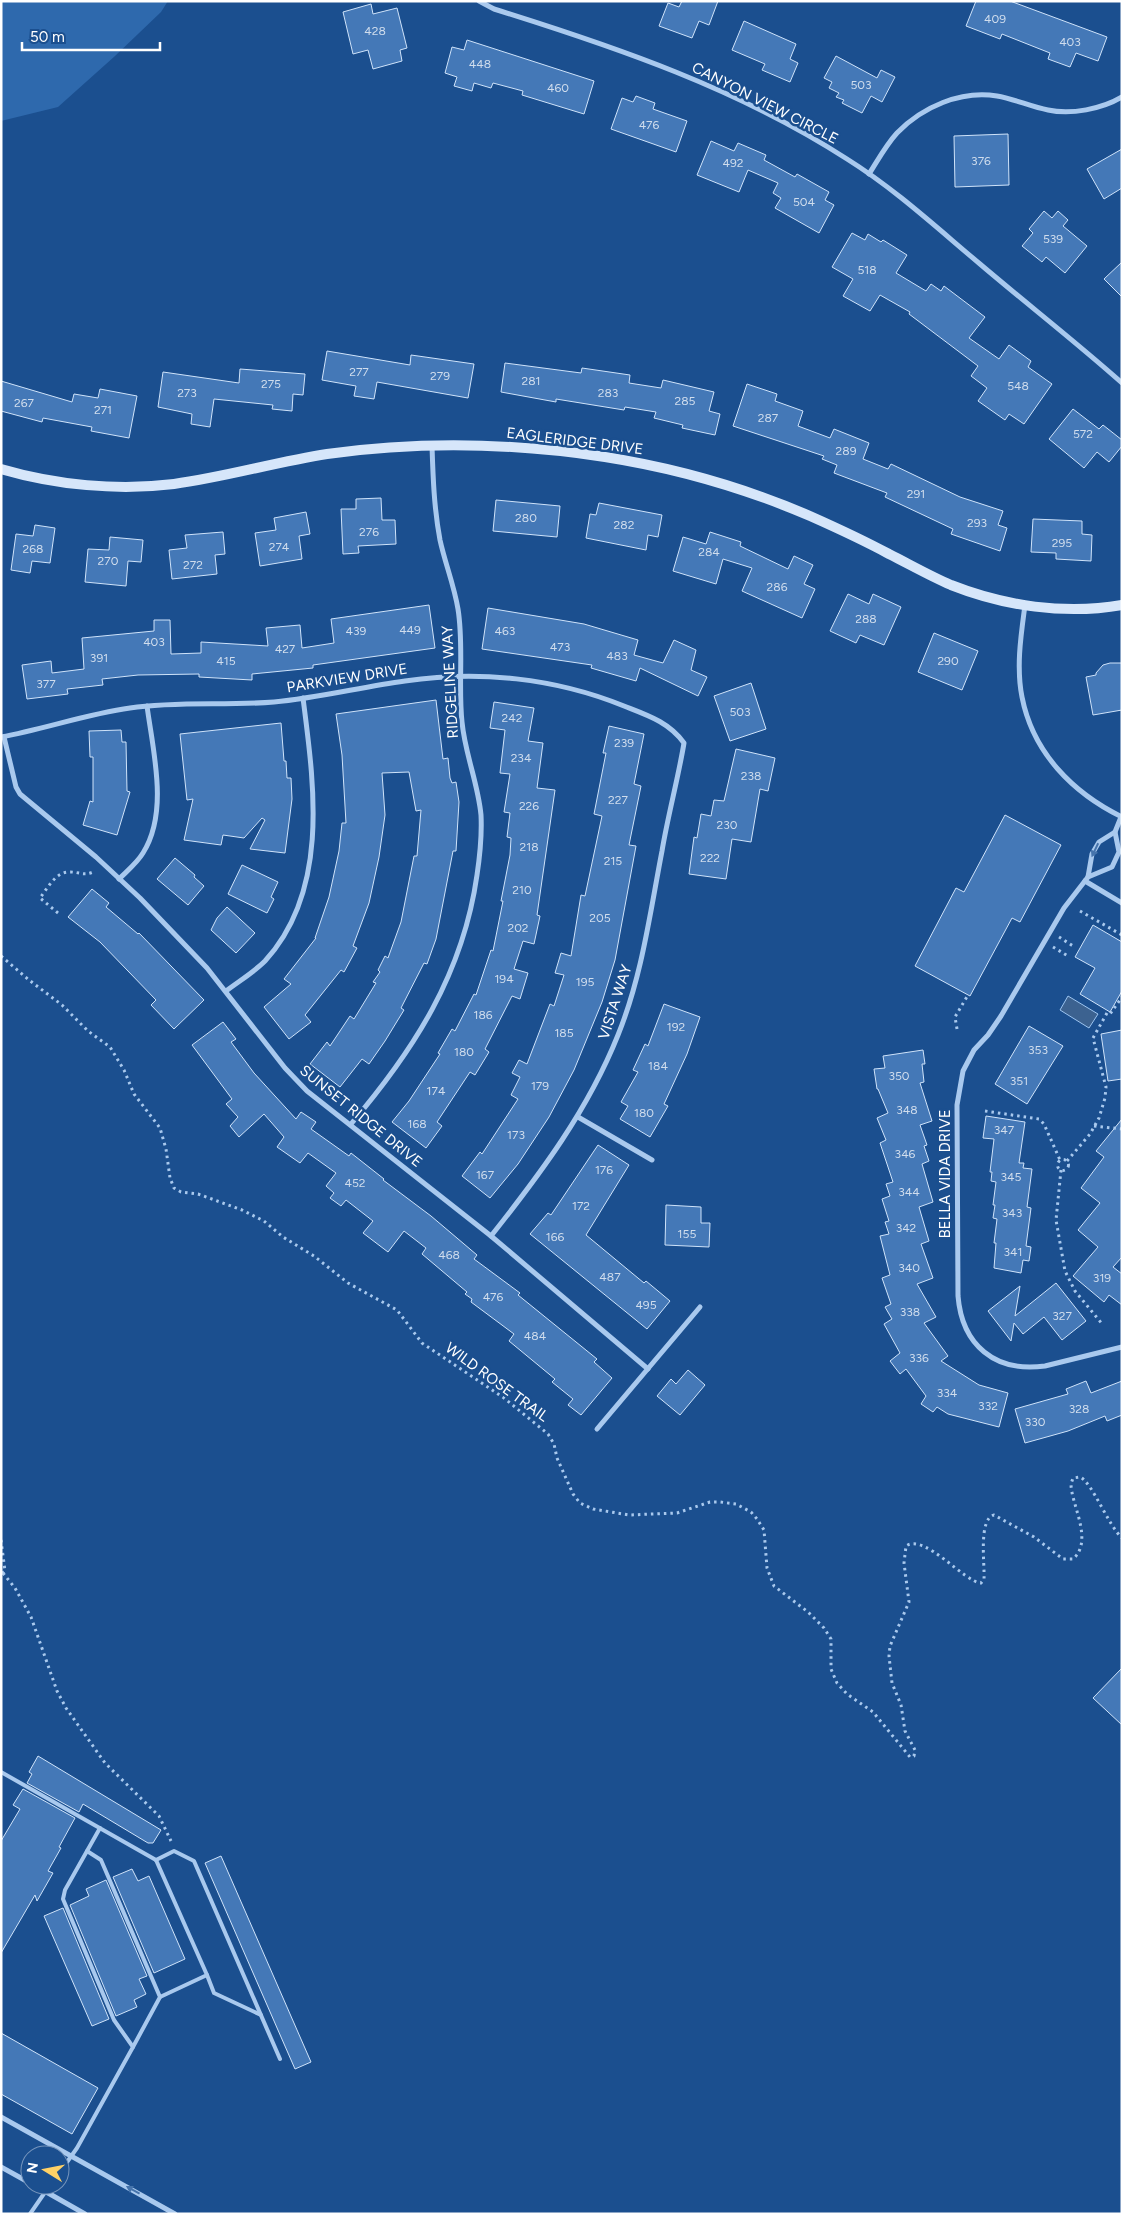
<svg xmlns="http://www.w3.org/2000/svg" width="1123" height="2215" viewBox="0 0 1123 2215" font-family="Figtree,sans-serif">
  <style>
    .green { fill: #2e69ad }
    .water { fill: #3c6290; stroke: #9cc4f0 }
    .building { fill: #4478b7; stroke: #cfe3fa }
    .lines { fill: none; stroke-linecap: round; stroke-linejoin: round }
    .path { stroke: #a9c9ee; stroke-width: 3; stroke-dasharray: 2.5 4; stroke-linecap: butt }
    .service { stroke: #a9c9ee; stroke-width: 4 }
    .minor { stroke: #a9c9ee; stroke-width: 5 }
    .secondary { stroke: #d6e6fa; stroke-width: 10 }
    .oneway { fill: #4674ac }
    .labels { text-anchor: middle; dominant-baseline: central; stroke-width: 5; stroke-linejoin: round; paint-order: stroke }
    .number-label { font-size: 12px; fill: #d0dded }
    .street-label { font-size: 15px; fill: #fff; stroke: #1b4f8f }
  </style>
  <rect width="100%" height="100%" fill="#1b4f8f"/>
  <polygon class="green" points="1,1 168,1 161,12 115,56 58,107 1,121"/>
  <polygon class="water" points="1068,996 1098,1014 1089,1028 1060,1010"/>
  <g class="building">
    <polygon points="682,1 718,1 709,25 699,21 692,38 659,26 668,3 679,7"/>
    <polygon points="976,1 1010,1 1107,37 1098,61 1076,53 1070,67 1048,59 1050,53 1002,34 1000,39 966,26"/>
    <polygon points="371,4 373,14 397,8 407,48 400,50 402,61 373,69 368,50 353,54 343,12"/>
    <polygon points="744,21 796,44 790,59 798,63 790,82 762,70 765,64 732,50"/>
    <polygon points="467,40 594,81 584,114 522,95 523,91 493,83 491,88 474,83 472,91 454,86 457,77 445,73 452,47 464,50"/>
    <polygon points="836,56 877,78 881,70 895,77 882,102 871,96 862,113 842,103 844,100 836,97 839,93 829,88 832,82 824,78"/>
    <polygon points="636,96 655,103 653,109 687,121 676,152 611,129 622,98 633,102"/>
    <polygon points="1008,134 1009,185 955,187 954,136"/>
    <polygon points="711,141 734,151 738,143 766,155 764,160 795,177 797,174 829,192 825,200 834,205 819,233 775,208 781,198 773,193 778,183 748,170 739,192 697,175"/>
    <polygon points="1122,149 1122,188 1104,199 1087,169"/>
    <polygon points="1044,211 1052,218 1058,211 1068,220 1063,226 1087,246 1065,273 1046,257 1042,262 1022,246 1033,233 1029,229"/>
    <polygon points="852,233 865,240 868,234 881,242 883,240 907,255 896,273 926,291 931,284 941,291 944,286 985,317 969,338 999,359 1009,345 1031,361 1028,367 1052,384 1024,424 1009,414 1005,420 978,401 987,388 971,376 978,366 909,314 910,312 880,295 870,311 843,296 853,279 832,267"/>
    <polygon points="1122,262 1122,297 1104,279"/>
    <polygon points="327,351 410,365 411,355 474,364 468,398 377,382 374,399 354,396 356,386 322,380"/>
    <polygon points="505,363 581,373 582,368 630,375 629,383 661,388 663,380 714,392 709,411 720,414 715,435 682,428 683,425 654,418 656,412 625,407 624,410 556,399 556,402 501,392"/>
    <polygon points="240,369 305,374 303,395 293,394 292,411 272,409 273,405 214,399 210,427 191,424 192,414 158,407 163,372 239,383"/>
    <polygon points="1,381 72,402 74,394 98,398 100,389 137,396 129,438 91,431 92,427 43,418 42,422 1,411"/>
    <polygon points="747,384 777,394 775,401 803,411 798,426 830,438 834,429 869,443 863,459 888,469 891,464 960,497 1003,511 998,525 1007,528 1000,551 951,534 953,529 885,497 887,493 834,473 837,465 822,459 824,456 733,426"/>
    <polygon points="1073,409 1099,429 1103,425 1122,440 1122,446 1109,462 1097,452 1084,468 1049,439"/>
    <polygon points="381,498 382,520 395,520 396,544 358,546 359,553 343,554 341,509 356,509 356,499"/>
    <polygon points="496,500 560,506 557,537 493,531"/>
    <polygon points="599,503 662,515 658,537 648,535 646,550 586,538 590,514 596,515"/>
    <polygon points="306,512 310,534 299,536 302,559 260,566 255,533 276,530 274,518"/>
    <polygon points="1033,519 1082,521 1082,534 1092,535 1091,561 1056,559 1056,553 1031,552"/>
    <polygon points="35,525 55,528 50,563 32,561 30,573 11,570 16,534 33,536"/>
    <polygon points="223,532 225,554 215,555 217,574 172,579 169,550 187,548 185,535"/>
    <polygon points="710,532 741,542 740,546 788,569 794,556 813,565 804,584 815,589 802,618 742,591 752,568 723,559 716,584 673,571 683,537 706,544"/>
    <polygon points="110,537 143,540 141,562 128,561 126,586 85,582 88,549 109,550"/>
    <polygon points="848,594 869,604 873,594 901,607 884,645 860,635 856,643 830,631"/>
    <polygon points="429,605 435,648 313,665 313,668 252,674 252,680 199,677 199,674 138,675 102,679 103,685 67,689 68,694 27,699 22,665 51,661 52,673 84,669 82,638 154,631 154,620 170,620 171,654 201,653 201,642 268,646 266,628 300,625 302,648 334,643 331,619"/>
    <polygon points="488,608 584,624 638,640 634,655 663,663 674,640 696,650 691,670 707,677 698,696 640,668 636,681 591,668 592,665 482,649"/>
    <polygon points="934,633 978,651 962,690 918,672"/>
    <polygon points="1110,663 1122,663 1122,710 1093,715 1086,677 1096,675 1096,673 1103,665"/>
    <polygon points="751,683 766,729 730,741 714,696"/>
    <polygon points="436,700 443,759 448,758 450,778 452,783 456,782 459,802 456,851 453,851 436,939 427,964 424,963 401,1008 404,1010 385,1041 369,1064 362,1059 340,1087 310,1064 327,1042 330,1046 350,1016 354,1019 376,983 373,982 380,972 378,970 385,956 388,958 401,922 414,856 417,856 421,810 416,811 409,772 382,773 385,815 379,857 369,903 353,946 357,948 344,972 341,970 305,1015 311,1022 289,1039 264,1007 291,984 284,979 316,938 315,938 329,897 339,851 342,823 346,823 342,755 336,714"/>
    <polygon points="494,702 534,708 528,741 543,743 537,788 555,790 537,915 540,916 534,944 523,941 514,969 528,973 520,999 512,996 485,1049 489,1052 475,1075 470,1072 437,1122 442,1126 426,1148 392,1122 409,1101 440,1054 438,1053 452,1029 455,1031 474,994 476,995 491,950 493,951 503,901 501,901 510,855 511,838 507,837 510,813 504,812 510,774 500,773 505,730 490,728"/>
    <polygon points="281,723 284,761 286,761 287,778 291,778 292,799 285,853 250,849 265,820 262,818 244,838 223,835 221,845 184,840 193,799 187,800 180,734"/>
    <polygon points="609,726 644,734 634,784 641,786 629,845 636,846 615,960 602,1002 574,1070 549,1117 518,1164 490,1198 462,1176 480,1152 482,1154 518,1099 511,1095 520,1077 512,1073 519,1060 527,1064 550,1004 554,1006 564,975 555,973 561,953 571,956 581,895 585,896 602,816 594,814 606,753 603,753"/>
    <polygon points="121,730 122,742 126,742 127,791 130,792 117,835 83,825 90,801 93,802 93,757 90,757 89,731"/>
    <polygon points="736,749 775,758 768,791 760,789 751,842 732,839 726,879 689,874 694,837 697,838 701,814 711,816 714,800 724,801"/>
    <polygon points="1005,815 1061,845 1020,922 1012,918 970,996 915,966 956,888 964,892"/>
    <polygon points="175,858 195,875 194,877 204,886 188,905 157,879"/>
    <polygon points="242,865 278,882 271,897 274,899 267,913 228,894"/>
    <polygon points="92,889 109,903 106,907 138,934 139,933 204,1000 174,1029 151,1005 156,1000 100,942 68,917"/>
    <polygon points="227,907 255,933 236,953 211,930 217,918"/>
    <polygon points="1093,925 1122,942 1122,991 1110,1012 1080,994 1095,968 1075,957"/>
    <polygon points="664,1004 700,1017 687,1054 664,1104 668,1106 650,1137 620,1119 628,1106 621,1102 638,1072 633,1070 645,1044 648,1046"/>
    <polygon points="223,1022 236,1039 231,1042 254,1073 296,1119 301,1112 316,1122 311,1129 349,1156 351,1153 384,1179 383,1180 431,1216 477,1255 474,1259 520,1293 518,1295 597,1359 594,1362 612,1378 581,1415 568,1405 573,1399 552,1382 555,1379 509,1341 514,1334 471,1302 472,1299 465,1294 467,1292 422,1254 426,1248 404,1231 388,1252 363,1233 373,1221 346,1200 341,1206 330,1198 334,1193 326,1186 336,1173 308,1153 300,1163 277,1147 284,1137 264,1114 239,1137 230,1126 238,1117 226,1104 232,1099 192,1045"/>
    <polygon points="1029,1026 1063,1046 1027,1104 995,1084"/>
    <polygon points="1122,1030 1122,1079 1108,1081 1101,1034"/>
    <polygon points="923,1050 925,1064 922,1064 924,1082 920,1083 932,1121 920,1125 927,1145 924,1146 929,1161 922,1164 933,1202 919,1207 929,1241 921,1244 933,1278 917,1284 936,1317 924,1323 948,1356 941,1361 979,1385 1008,1393 999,1427 948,1414 937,1407 933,1412 921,1404 926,1396 906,1369 900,1374 890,1361 900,1353 884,1324 892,1319 885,1307 891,1304 882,1278 890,1275 880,1236 889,1234 885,1222 889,1221 882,1199 890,1196 886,1184 893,1182 880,1143 886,1140 877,1118 888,1113 878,1089 877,1089 874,1069 885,1068 883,1056"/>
    <polygon points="986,1116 1025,1122 1019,1163 1024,1163 1023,1168 1032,1169 1027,1207 1031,1208 1026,1246 1031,1247 1029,1261 1023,1260 1021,1273 994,1268 996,1243 994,1243 997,1219 993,1218 995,1205 993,1205 996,1182 991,1181 992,1172 990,1172 994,1139 983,1138"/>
    <polygon points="1122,1119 1122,1257 1113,1267 1122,1274 1122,1305 1109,1295 1104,1302 1073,1276 1098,1247 1078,1230 1100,1203 1081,1188 1104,1157 1096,1151"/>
    <polygon points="598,1145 629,1165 586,1235 644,1283 646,1281 670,1301 647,1329 530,1234 548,1213 551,1215"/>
    <polygon points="666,1205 701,1207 701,1223 710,1223 709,1247 665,1245"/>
    <polygon points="1056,1283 1086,1321 1062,1340 1044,1317 1023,1334 1014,1323 1011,1341 988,1311 1020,1286 1015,1316"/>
    <polygon points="688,1370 705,1385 680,1415 657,1396 671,1379 676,1384"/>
    <polygon points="1086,1381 1091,1393 1122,1381 1122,1415 1107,1421 1105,1416 1068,1431 1025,1443 1015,1409 1068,1394 1066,1389"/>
    <polygon points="1122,1668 1122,1725 1093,1698"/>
    <polygon points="38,1756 161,1830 153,1843 148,1843 83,1804 79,1812 27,1783 32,1774 29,1772"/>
    <polygon points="23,1789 75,1818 59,1847 61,1848 48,1871 53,1873 37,1901 35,1895 1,1953 1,1841 20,1809 13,1805"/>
    <polygon points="221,1856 311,2062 295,2069 205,1863"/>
    <polygon points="132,1869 138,1881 149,1876 185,1959 154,1973 113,1877"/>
    <polygon points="106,1880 147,1976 139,1979 146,1994 134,2000 137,2007 116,2016 70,1905 89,1896 86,1889"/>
    <polygon points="63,1908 109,2019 92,2026 44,1916"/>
    <polygon points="1,2033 98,2088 72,2134 1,2094"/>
  </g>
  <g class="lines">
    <g class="path">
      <polyline points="1080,911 1122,935"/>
      <path d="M58,913L40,898C47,889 56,871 70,872C79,872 84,876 93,872"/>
      <polyline points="1059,937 1073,946"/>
      <polyline points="1053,947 1068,956"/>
      <path d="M1,956L29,980L62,1005L88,1031L110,1047L124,1070L134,1094L160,1128L166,1149L170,1178L174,1188L181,1192L198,1194L242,1210L264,1221L283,1237L314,1256L348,1283L397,1310L422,1343L504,1398L548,1434L554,1444L557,1458L573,1494L580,1503L593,1509L629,1515L677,1513L710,1502H720L736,1504L751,1512L757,1519L764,1530L767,1568L774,1586L808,1612L824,1628L831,1639V1669L837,1683L847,1694L873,1712L910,1757L914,1756L915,1750L905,1731L901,1705L892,1683L889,1656L890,1646L909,1602L904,1563L906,1546C925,1533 964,1582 981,1583L984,1579C985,1565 978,1519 994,1515L1034,1537L1063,1559H1073C1094,1541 1071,1504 1071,1484L1073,1478L1080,1477C1092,1482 1108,1525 1122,1538"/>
      <polyline points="957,1029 955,1017 968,995"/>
      <polyline points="985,1111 1039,1119 1044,1124 1060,1160"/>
      <polyline points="1094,1126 1122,1129"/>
      <circle cx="1063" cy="1165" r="5.5"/>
      <polyline points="1067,1161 1090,1134 1099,1118 1105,1098 1106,1087 1093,1038 1107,1013 1110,1014 1122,997"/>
      <polyline points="1061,1170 1056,1220 1065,1271 1075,1291 1103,1325"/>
      <polyline points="1,1540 5,1571 1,1574"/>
      <polyline points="3,1573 15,1588 31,1617 57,1691 66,1708 105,1763 159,1816 171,1841"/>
    </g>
    <g class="service">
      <polyline points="1,1772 156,1860 207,1975 160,1997"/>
      <polyline points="87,1851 101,1860 160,1997 133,2047"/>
      <polyline points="156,1860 174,1851 194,1861 280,2059"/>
      <polyline points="207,1975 214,1993 261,2015"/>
      <polyline points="60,2172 77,2148 133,2047 114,2020 63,1899 65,1890 100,1828"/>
      <polyline points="30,2214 50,2185"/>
    </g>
    <g class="minor">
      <path d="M479,1L494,9C616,47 739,89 847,159C895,189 937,228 980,264C1027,304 1076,342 1122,383"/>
      <path d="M869,174C878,160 886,145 897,133C922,107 961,90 997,96C1015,99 1031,107 1048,110C1071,115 1102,109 1122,97"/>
      <path d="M1025,605C1021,635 1016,667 1022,697C1033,753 1073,793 1122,817"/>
      <path d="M1,737C44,729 87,714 130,708C178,701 226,706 274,702C318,698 361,687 405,681C479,670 555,678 624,706C647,715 669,722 684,743C678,779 668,815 662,851C650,913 642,976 618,1035C588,1110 541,1173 491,1236"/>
      <polyline points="4,737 16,787 20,794 96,857 140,898 207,968 285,1068 307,1091 491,1236 648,1369"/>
      <path d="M1115,832L1099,842L1092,854L1088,877L1064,908L1001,1016L988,1035L974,1050L963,1071L957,1105L958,1296C962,1345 995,1373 1045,1366L1122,1347"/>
      <polyline points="1088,877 1112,867 1119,852 1115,832 1121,817"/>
      <path d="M119,879C127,871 137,863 143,853C169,812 153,751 147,706"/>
      <polyline points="1085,881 1122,903"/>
      <path d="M226,991C239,981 253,973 265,961C330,890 314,784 303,698"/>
      <polyline points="578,1117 652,1160"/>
      <path d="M351,1124C414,1050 463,974 477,875C480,855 482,835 481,815C478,783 465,754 462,722C458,685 464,646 458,609C454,585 445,563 440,540C434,508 433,477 432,446"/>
      <polyline points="597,1429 700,1307"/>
      <polyline points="1,2117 175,2214"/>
      <polyline points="1,2167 30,2183"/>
      <polyline points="34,2185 85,2214"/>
    </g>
    <path class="secondary" d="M1,469C56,485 117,491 174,484C225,477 276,462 327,454C420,441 513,443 605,457C675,468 745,488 810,516C837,528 863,540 889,554C909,564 930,576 951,585C1004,606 1065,615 1122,605"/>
  </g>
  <defs><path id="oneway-solid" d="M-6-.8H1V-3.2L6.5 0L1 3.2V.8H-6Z" transform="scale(1.25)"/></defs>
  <g class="oneway">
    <use href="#oneway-solid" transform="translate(1095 850) rotate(115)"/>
    <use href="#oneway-solid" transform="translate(133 2190) rotate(-151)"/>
  </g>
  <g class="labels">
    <g class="number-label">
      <text x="995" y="19">409</text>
      <text x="375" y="31">428</text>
      <text x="1070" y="42">403</text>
      <text x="480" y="64">448</text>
      <text x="861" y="85">503</text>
      <text x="558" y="88">460</text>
      <text x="649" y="125">476</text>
      <text x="981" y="161">376</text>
      <text x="733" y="163">492</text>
      <text x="804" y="202">504</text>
      <text x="1053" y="239">539</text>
      <text x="867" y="270">518</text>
      <text x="359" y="372">277</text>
      <text x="440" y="376">279</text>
      <text x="531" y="381">281</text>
      <text x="271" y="384">275</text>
      <text x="1018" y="386">548</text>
      <text x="187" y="393">273</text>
      <text x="608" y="393">283</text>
      <text x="685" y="401">285</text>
      <text x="24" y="403">267</text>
      <text x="103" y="410">271</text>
      <text x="768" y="418">287</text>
      <text x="1083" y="434">572</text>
      <text x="846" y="451">289</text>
      <text x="916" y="494">291</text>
      <text x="526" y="518">280</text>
      <text x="977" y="523">293</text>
      <text x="624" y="525">282</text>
      <text x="369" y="532">276</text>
      <text x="1062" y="543">295</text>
      <text x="279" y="547">274</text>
      <text x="33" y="549">268</text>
      <text x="709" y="552">284</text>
      <text x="108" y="561">270</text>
      <text x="193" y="565">272</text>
      <text x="777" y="587">286</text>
      <text x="866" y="619">288</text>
      <text x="410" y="630">449</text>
      <text x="356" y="631">439</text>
      <text x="505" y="631">463</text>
      <text x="154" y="642">403</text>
      <text x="560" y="647">473</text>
      <text x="285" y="649">427</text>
      <text x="617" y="656">483</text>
      <text x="99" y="658">391</text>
      <text x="226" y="661">415</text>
      <text x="948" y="661">290</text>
      <text x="46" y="684">377</text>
      <text x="740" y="712">503</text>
      <text x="512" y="718">242</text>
      <text x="624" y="743">239</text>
      <text x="521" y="758">234</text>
      <text x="751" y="776">238</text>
      <text x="618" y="800">227</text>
      <text x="529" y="806">226</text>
      <text x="727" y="825">230</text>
      <text x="529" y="847">218</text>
      <text x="710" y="858">222</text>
      <text x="613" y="861">215</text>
      <text x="522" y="890">210</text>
      <text x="600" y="918">205</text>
      <text x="518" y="928">202</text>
      <text x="504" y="979">194</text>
      <text x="585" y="982">195</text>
      <text x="483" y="1015">186</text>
      <text x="676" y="1027">192</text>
      <text x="564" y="1033">185</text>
      <text x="1038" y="1050">353</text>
      <text x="464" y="1052">180</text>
      <text x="658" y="1066">184</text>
      <text x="899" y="1076">350</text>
      <text x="1019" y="1081">351</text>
      <text x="540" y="1086">179</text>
      <text x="436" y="1091">174</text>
      <text x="907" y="1110">348</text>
      <text x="644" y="1113">180</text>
      <text x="417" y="1124">168</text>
      <text x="1004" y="1130">347</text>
      <text x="516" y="1135">173</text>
      <text x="905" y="1154">346</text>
      <text x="604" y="1170">176</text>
      <text x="485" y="1175">167</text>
      <text x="1011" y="1177">345</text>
      <text x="355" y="1183">452</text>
      <text x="909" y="1192">344</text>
      <text x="581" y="1206">172</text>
      <text x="1012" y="1213">343</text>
      <text x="906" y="1228">342</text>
      <text x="687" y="1234">155</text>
      <text x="555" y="1237">166</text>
      <text x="1013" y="1252">341</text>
      <text x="449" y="1255">468</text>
      <text x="909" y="1268">340</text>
      <text x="610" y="1277">487</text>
      <text x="1102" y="1278">319</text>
      <text x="493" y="1297">476</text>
      <text x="646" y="1305">495</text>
      <text x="910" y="1312">338</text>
      <text x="1062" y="1316">327</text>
      <text x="535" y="1336">484</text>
      <text x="919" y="1358">336</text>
      <text x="947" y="1393">334</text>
      <text x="988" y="1406">332</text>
      <text x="1079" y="1409">328</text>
      <text x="1035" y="1422">330</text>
    </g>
    <g class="street-label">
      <text transform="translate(765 103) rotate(27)">CANYON VIEW CIRCLE</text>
      <text transform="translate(575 441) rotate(7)">EAGLERIDGE DRIVE</text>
      <text transform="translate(347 678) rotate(-9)">PARKVIEW DRIVE</text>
      <text transform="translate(450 682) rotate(-93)">RIDGELINE WAY</text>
      <text transform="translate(615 1002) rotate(-72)">VISTA WAY</text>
      <text transform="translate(361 1116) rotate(39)">SUNSET RIDGE DRIVE</text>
      <text transform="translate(945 1174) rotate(-90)">BELLA VIDA DRIVE</text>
      <text transform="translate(497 1382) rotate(36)">WILD ROSE TRAIL</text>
    </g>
  </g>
  <rect width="1123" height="2215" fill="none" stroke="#ffffff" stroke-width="5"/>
  <g transform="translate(45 2170) rotate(280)"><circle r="24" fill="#1b4f8f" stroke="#7695bc"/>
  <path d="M0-4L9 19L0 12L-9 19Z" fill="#ffd166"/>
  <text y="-8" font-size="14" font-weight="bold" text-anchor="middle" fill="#ffffff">N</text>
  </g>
  <path d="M22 42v8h138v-8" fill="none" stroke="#ffffff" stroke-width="2.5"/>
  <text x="30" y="42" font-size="15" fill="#ffffff" stroke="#1b4f8f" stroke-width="4" paint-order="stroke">50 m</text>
</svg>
